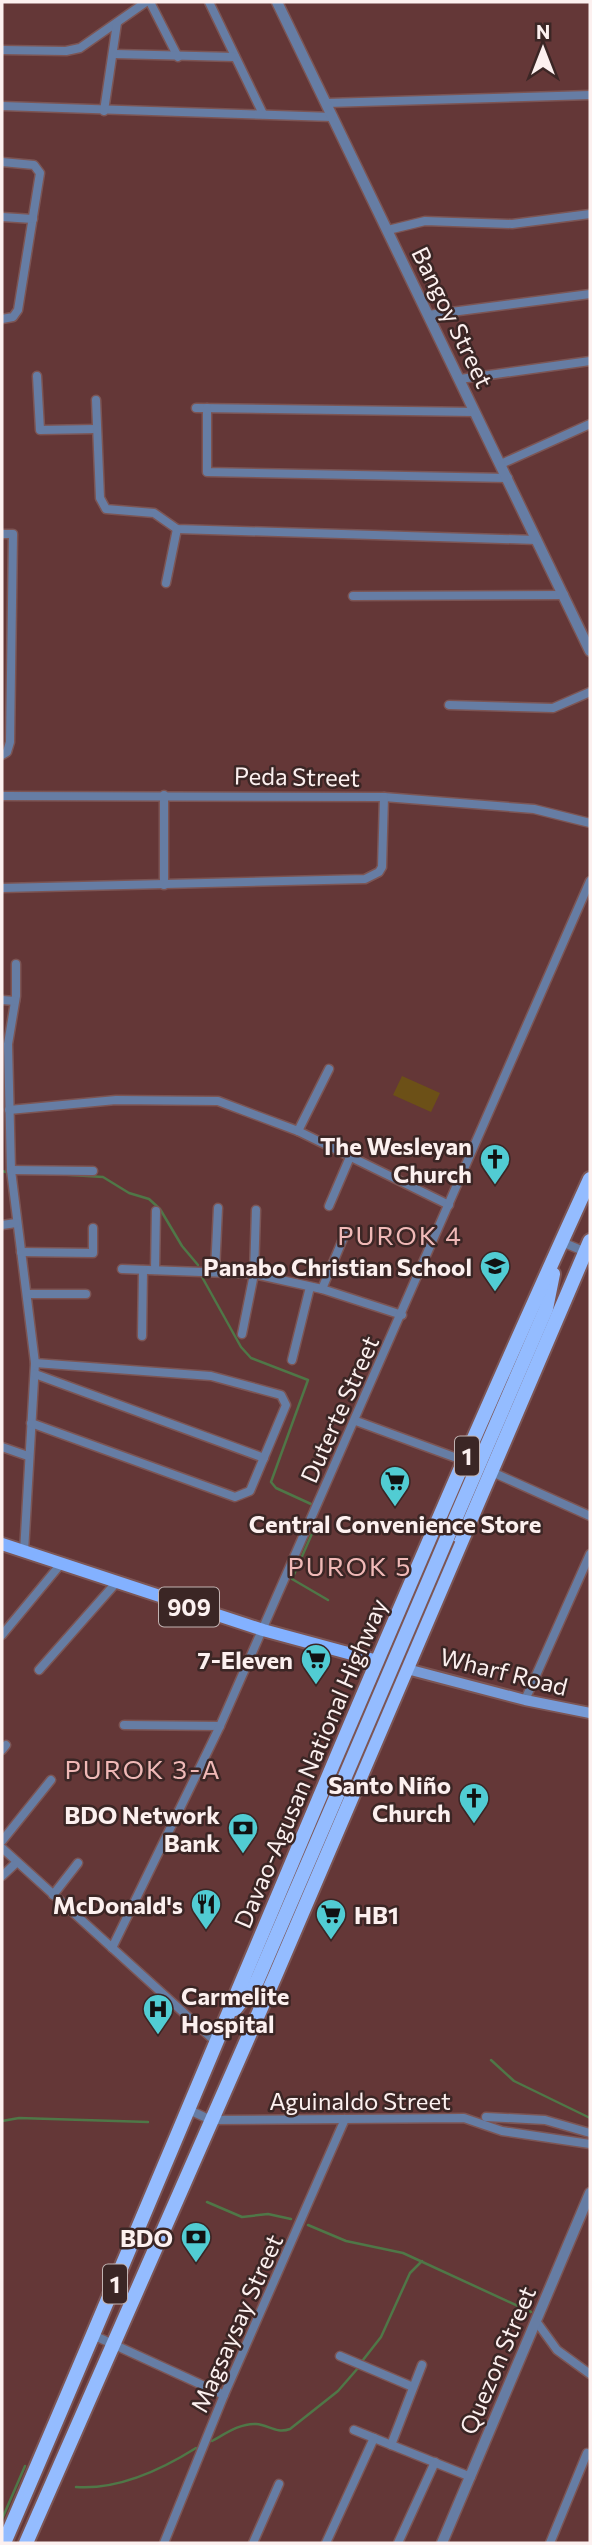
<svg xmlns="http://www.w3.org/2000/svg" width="592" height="2545" viewBox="0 0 592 2545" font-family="Commissioner,sans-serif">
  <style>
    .green { fill: #6c5017 }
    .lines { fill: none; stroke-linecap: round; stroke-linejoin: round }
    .stream { stroke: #4f7747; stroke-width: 2.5 }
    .minor-casing { stroke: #7c5554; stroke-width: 11 }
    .tertiary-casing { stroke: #7c5554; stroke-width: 13 }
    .secondary-casing { stroke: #7c5554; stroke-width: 14 }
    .primary-casing { stroke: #7c5554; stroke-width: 16 }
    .trunk-casing { stroke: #7c5554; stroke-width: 18 }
    .minor { stroke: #667da4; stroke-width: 8 }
    .tertiary { stroke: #667da4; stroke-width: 10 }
    .secondary { stroke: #779bd7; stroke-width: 10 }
    .primary { stroke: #83b1ff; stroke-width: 12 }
    .trunk { stroke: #94bcff; stroke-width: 14 }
    .trunk-bridge-casing { stroke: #7c5554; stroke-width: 18; stroke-linecap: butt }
    .trunk-bridge { stroke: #94bcff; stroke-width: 14 }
    .labels { text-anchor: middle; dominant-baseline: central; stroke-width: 5; stroke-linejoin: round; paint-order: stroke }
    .shield { fill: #3b2625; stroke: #c2b3b2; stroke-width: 2 }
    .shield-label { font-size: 23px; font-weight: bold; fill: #fcf0ef }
    .street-label { font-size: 24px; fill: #fcf0ef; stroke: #3b2625 }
    .poi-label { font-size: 24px; font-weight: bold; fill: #fcf0ef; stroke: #3b2625; text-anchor: end }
    .neighbourhood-label { font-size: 26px; letter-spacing: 2px; fill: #f0b9b7; stroke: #3b2625 }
  </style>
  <rect width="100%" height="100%" fill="#643737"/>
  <polygon class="green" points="402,1076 440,1093 431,1112 393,1095"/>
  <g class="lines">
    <g class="stream">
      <polyline points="2,1171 6,1172"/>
      <polyline points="54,1174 103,1177 129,1193 149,1199 160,1209 182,1246 198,1265"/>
      <polyline points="202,1277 241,1347 251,1358 308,1380 271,1482 276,1488 311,1504"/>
      <polyline points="318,1520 292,1579 328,1600"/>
      <polyline points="491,2060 514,2081 590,2118"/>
      <polyline points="2,2121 19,2118 148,2122"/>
      <polyline points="207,2202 242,2217 268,2214 291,2219"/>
      <polyline points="308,2225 346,2241 403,2253 531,2312"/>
      <polyline points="363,2360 381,2337 410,2273 422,2261"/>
      <path d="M212,2441C225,2434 240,2423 256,2424C269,2425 276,2434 290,2429L338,2391L358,2368"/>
      <path d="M76,2487C118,2490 161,2470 196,2448"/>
      <polyline points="2,2519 25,2466"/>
    </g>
    <g class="minor-casing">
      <g id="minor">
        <polyline points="150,2 178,57"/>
        <polyline points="209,2 263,114"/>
        <polyline points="2,50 66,51 80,48 146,2"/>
        <polyline points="115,54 235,57"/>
        <polyline points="327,103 590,95"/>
        <polyline points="2,106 333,117"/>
        <polyline points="104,111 117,23"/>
        <polyline points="2,162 34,165 40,173 18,310 13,317 2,319"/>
        <polyline points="2,217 33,219"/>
        <polyline points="388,230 425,221 512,224 590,214"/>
        <polyline points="428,315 590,294"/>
        <polyline points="37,376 40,430 96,429"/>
        <polyline points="460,379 590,361"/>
        <polyline points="96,400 100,498 106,509 154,513 177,529 537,540"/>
        <polyline points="196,408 475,412"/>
        <polyline points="207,408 207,472 508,478"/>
        <polyline points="501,464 590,424"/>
        <polyline points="2,534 13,534 10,742 7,752 2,755"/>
        <polyline points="166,583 177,529"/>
        <polyline points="353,596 564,595"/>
        <polyline points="449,705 553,708 590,692"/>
        <polyline points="164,795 164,885"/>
        <polyline points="2,796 384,797 534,809 590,823"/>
        <polyline points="2,888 365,879 379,872 382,867 384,797"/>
        <polyline points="16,964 16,996 8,1044 11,1170 35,1363 24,1552"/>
        <polyline points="2,1000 15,1001"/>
        <polyline points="9,1110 116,1100 218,1101 298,1131 449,1205"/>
        <polyline points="298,1131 329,1069"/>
        <polyline points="11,1170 93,1171"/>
        <polyline points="329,1206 350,1157"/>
        <polyline points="2,1225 16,1223"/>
        <polyline points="562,1242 588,1253"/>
        <polyline points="21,1252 93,1253 93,1228"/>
        <polyline points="122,1269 254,1274 322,1289 402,1315"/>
        <polyline points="155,1270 156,1211"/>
        <polyline points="215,1271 218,1208"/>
        <polyline points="322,1289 345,1234"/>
        <polyline points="28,1294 86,1294"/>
        <polyline points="242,1334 254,1274 256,1210"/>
        <polyline points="142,1336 143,1270"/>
        <polyline points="292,1360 310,1287"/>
        <polyline points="35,1374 264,1458"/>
        <polyline points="356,1421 465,1461"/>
        <polyline points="31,1423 235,1497 250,1491 286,1405 281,1395 211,1376 35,1363"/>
        <polyline points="2,1447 28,1456"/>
        <polyline points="492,1472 590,1516"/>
        <polyline points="2,1635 60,1565"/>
        <polyline points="39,1670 115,1584"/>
        <polyline points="525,1700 590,1554"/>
        <polyline points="124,1725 220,1726"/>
        <polyline points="2,1750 6,1745"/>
        <polyline points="2,1841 51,1780"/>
        <polyline points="2,1848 216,2042"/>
        <polyline points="2,1876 17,1862"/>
        <polyline points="53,1895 78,1863"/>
        <polyline points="112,1948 220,1726 590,881"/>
        <polyline points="187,2109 211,2120 464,2118 502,2131 590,2144"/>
        <polyline points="486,2117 545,2120 590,2133"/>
        <polyline points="536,2321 557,2350 590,2374"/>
        <polyline points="93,2335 224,2395"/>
        <polyline points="340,2356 413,2387"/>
        <polyline points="354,2430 471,2477"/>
        <polyline points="391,2445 422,2365"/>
        <polyline points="164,2543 224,2395 345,2119"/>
        <polyline points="253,2543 279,2484"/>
        <polyline points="326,2543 374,2438"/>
        <polyline points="398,2543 435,2462"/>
        <polyline points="550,2543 587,2453"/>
      </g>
    </g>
    <g class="tertiary-casing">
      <g id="tertiary">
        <polyline points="277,2 590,651"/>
        <polyline points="442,2543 590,2193"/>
      </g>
    </g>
    <g class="secondary-casing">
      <polyline id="secondary" points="407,1669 525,1700 590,1713"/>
    </g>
    <g class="primary-casing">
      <polyline id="primary" points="2,1544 263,1630 407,1669"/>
    </g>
    <g class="trunk-casing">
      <g id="trunk">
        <polyline points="447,1538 546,1309 553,1274"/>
        <polyline points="235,2009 257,1981 341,1786"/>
        <path d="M4,2543C200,2089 384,1629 590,1179"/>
        <polyline points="26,2543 276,1974 590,1241"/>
      </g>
    </g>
    <use href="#minor" class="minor"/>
    <use href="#tertiary" class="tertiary"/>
    <use href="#secondary" class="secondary"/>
    <use href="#primary" class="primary"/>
    <use href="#trunk" class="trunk"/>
    <g class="trunk-bridge-casing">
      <polyline id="trunk-bridge" points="341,1786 447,1538"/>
    </g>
    <use href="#trunk-bridge" class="trunk-bridge"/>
  </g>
  <defs>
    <g id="church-pin" transform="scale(1.575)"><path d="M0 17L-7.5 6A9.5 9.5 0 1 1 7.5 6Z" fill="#51ccd3" stroke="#3b2625"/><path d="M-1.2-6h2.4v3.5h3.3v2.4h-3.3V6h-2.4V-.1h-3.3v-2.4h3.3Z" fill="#111"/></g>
    <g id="school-pin" transform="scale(1.575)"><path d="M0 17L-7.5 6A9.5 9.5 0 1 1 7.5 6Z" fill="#51ccd3" stroke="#3b2625"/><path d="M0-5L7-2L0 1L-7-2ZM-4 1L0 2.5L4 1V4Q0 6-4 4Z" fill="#111"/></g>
    <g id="supermarket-pin" transform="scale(1.575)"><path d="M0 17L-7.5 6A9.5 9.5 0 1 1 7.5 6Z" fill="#51ccd3" stroke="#3b2625"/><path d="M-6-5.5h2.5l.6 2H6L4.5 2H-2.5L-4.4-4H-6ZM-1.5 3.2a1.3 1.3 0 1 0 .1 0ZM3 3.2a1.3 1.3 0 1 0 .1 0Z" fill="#111"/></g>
    <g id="bank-pin" transform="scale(1.575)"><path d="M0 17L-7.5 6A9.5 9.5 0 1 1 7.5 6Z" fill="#51ccd3" stroke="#3b2625"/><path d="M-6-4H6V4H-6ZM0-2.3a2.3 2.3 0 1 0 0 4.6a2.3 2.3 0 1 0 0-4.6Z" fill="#111"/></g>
    <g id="restaurant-pin" transform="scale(1.575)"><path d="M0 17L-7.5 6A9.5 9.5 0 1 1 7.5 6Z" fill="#51ccd3" stroke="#3b2625"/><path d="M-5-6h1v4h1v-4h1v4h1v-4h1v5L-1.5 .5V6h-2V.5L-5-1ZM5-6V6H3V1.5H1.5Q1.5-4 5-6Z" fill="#111"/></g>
    <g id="hospital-pin" transform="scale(1.575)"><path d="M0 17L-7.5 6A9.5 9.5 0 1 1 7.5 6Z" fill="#51ccd3" stroke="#3b2625"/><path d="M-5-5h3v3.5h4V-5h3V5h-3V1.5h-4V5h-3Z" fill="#111"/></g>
  </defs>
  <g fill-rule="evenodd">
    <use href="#church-pin" x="495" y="1159"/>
    <use href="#school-pin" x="495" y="1266"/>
    <use href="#supermarket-pin" x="395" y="1481"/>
    <use href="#supermarket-pin" x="316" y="1659"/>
    <use href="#church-pin" x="474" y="1798"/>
    <use href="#bank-pin" x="243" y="1828"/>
    <use href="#restaurant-pin" x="206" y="1904"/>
    <use href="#supermarket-pin" x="331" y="1914"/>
    <use href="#hospital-pin" x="158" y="2009"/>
    <use href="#bank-pin" x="196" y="2237"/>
  </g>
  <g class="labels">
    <g class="shield">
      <rect x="455" y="1436.5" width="24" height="39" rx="5"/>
      <rect x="159" y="1587.5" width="60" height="39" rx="5"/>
      <rect x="103" y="2264.5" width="24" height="39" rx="5"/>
    </g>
    <g class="shield-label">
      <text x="467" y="1456">1</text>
      <text x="189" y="1607">909</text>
      <text x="115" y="2284">1</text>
    </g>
    <g class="street-label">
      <text transform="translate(453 317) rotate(64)">Bangoy Street</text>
      <text transform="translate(297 776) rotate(1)">Peda Street</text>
      <text transform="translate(339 1409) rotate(-66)">Duterte Street</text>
      <text transform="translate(504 1671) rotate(14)">Wharf Road</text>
      <text transform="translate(310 1763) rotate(-67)">Davao-Agusan National Highway</text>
      <text x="360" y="2100">Aguinaldo Street</text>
      <text transform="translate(236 2323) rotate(-66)">Magsaysay Street</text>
      <text transform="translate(497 2360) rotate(-67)">Quezon Street</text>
    </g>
    <g class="poi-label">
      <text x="472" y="1145">The Wesleyan<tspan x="472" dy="28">Church</tspan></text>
      <text x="472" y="1266">Panabo Christian School</text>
      <text x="395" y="1523" text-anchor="middle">Central Convenience Store</text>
      <text x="293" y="1659">7-Eleven</text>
      <text x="451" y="1784">Santo Niño<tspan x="451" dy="28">Church</tspan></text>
      <text x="220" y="1814">BDO Network<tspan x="220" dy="28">Bank</tspan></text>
      <text x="183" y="1904">McDonald's</text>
      <text x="354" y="1914" text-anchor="start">HB1</text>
      <text x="181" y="1995" text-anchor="start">Carmelite<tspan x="181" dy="28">Hospital</tspan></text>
      <text x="173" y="2237">BDO</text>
    </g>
    <g class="neighbourhood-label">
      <text x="400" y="1234">PUROK 4</text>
      <text x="350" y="1565">PUROK 5</text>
      <text x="143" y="1768">PUROK 3-A</text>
    </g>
  </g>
  <rect width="592" height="2545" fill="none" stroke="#fcf0ef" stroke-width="7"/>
  <g transform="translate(543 49)" stroke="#3b2625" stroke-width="5" paint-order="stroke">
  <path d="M0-5L12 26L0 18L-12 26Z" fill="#fcf0ef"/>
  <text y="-10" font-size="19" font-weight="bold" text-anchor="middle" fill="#fcf0ef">N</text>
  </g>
</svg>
